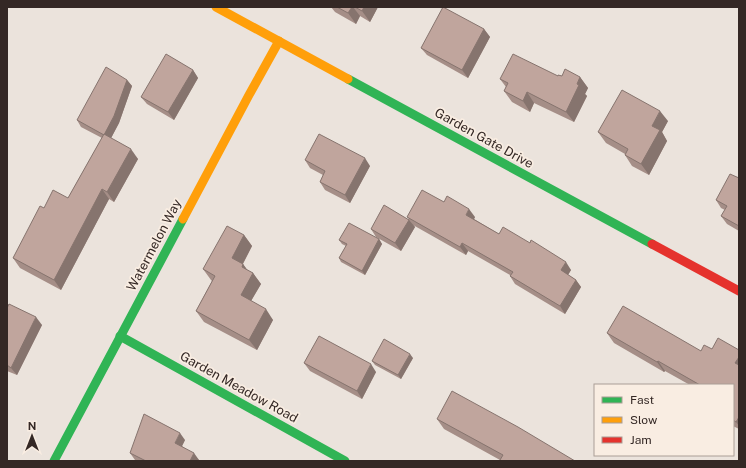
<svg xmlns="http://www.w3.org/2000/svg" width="746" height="468" viewBox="0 0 746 468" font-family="'Public Sans',sans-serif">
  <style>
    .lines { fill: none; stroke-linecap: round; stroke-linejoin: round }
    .fast { stroke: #30b455; stroke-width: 9 }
    .slow { stroke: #ff9f0a; stroke-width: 9 }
    .jam { stroke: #e5322d; stroke-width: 9 }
    .wall { fill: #a58e87 }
    .shaded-wall { fill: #86746e }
    .building { fill: #c0a59d; stroke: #86746e }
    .labels { text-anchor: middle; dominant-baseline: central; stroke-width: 3.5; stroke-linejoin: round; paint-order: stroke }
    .street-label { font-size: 13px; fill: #342825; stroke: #f9ede2 }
  </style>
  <rect width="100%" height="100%" fill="#ebe3dc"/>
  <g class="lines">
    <g class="fast">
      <polyline points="348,79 652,244"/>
      <polyline points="120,336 345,461"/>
      <polyline points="54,461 183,219"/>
    </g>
    <g class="slow">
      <polyline points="216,7 348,79"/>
      <polyline points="183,219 249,95 279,41"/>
    </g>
    <polyline class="jam" points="652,244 739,291"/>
  </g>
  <g class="wall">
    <polygon points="331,7 378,7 370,22 360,16 356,24 335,12"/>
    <polygon points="484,29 490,37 468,78 427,55 421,48"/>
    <polygon points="193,70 198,78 174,120 147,104 141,97"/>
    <polygon points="562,76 580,77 588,88 585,94 587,96 574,122 534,103 530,112 512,102 504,91 506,87 500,79"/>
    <polygon points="127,80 132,86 119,123 111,138 138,159 114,202 109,199 61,290 20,268 13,258 44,208 68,198 102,138 81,127 77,120"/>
    <polygon points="668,121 662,132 667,141 649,175 632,166 625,155 625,154 606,143 598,132"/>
    <polygon points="305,160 370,166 350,203 325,190 320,182 323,175 310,168"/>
    <polygon points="739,178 739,231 727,224 721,216 725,210 721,208 716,200"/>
    <polygon points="407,217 475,217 474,219 499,234 571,270 568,275 576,280 581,287 565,314 515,284 510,276 510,275 468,251 466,255 413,225 415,227 401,251 376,237 371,229 409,219"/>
    <polygon points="244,235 252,246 243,264 247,270 253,273 261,284 251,301 273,320 257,350 204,322 196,311 212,281 211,280 203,269"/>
    <polygon points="379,239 382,244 365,275 341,262 339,258 346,246 342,244 339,240"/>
    <polygon points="7,308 42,325 17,375 7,371"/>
    <polygon points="607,333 701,351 712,349 739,350 739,429 733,426 733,385 690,385 665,371 664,372 614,343"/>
    <polygon points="413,358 401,379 375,365 372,361"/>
    <polygon points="304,363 376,372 362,399 310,371"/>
    <polygon points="437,419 575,461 501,461 500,460 444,429"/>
    <polygon points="185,440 182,446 199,460 198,461 137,461 135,460 130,453"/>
  </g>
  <g class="shaded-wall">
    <polygon points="352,7 353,7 360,16 356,24 348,13"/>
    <polygon points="364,7 378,7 370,22 362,11"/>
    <polygon points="484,29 490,37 468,78 462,70"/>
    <polygon points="193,70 198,78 174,120 168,112"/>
    <polygon points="580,77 588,88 585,94 587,96 574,122 566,112"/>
    <polygon points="127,80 132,86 119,123 109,142 104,135"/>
    <polygon points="527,92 534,103 530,112 523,101"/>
    <polygon points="660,111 668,121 662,132 667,141 649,175 641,164 652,126"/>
    <polygon points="131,149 138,159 114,202 107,192"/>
    <polygon points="365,158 370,166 350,203 345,195"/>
    <polygon points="102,189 109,199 61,290 54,280"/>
    <polygon points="469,209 475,217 472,223 466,215"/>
    <polygon points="409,220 415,227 401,251 395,243"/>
    <polygon points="244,235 252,246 240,269 232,258"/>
    <polygon points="379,239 382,244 365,275 362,271"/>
    <polygon points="462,243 468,251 466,255 460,247"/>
    <polygon points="566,262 571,270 566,278 561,270"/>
    <polygon points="243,264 251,275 242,267"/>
    <polygon points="253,273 261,284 248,306 241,295"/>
    <polygon points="576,280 581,287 565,314 560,306"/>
    <polygon points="266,309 273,320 257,350 249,340"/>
    <polygon points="36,317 42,325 17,375 11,368"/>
    <polygon points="410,354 413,358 401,379 398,375"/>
    <polygon points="739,357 739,369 735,363"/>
    <polygon points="658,361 665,371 664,372 657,362"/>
    <polygon points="371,364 376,372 362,399 357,391"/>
    <polygon points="739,417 739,426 736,422"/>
    <polygon points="180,433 185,440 180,450 175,443"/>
    <polygon points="194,453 199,460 198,461 190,461"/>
  </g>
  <g class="building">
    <polygon points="337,7 352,7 348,13"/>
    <polygon points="355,7 364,7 362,11"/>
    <polygon points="443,7 484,29 462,70 421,48"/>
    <polygon points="166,54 193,70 168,112 141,97"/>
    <polygon points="513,54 558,76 558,75 562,76 565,69 580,77 577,84 579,85 566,112 527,92 523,101 504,91 508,83 500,79"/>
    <polygon points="106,67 127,80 114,116 104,135 77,120"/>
    <polygon points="622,90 660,111 652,126 660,130 641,164 625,155 628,149 598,132"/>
    <polygon points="104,134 131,149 107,192 102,189 54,280 13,258 40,206 44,208 53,190 68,198"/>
    <polygon points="319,134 365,158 345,195 320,182 325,171 305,160"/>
    <polygon points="730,174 739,178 739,226 721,216 727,206 716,200"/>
    <polygon points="422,190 444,202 447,196 469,209 466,215 499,234 503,227 530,243 531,240 566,262 561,270 576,280 560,306 510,276 513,272 462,243 460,247 407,217"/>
    <polygon points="384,205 409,220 395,243 371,229"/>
    <polygon points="349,223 379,239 362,271 339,258 347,244 339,240"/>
    <polygon points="227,226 244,235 232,258 243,264 242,267 253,273 241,295 266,309 249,340 196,311 215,276 203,269"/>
    <polygon points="9,304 36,317 11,368 7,365 7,308"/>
    <polygon points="623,306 701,351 704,345 712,349 718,338 739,350 739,357 735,363 739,365 739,417 736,422 733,420 733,385 700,385 658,361 657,362 607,333"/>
    <polygon points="319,336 371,364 357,391 304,363"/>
    <polygon points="384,339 410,354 398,375 372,361"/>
    <polygon points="452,391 518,427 575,461 501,461 500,460 503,455 437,419"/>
    <polygon points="144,414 180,433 175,443 194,453 190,461 146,461 130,453"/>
  </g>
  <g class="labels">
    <g class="street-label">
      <text transform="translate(484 138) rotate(29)">Garden Gate Drive</text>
      <text transform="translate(154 245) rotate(-62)">Watermelon Way</text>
      <text transform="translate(239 387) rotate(29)">Garden Meadow Road</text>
    </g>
  </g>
  <rect width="746" height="468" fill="none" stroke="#342825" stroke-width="16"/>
  <rect x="594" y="384" width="140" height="72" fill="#f9ede2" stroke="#aa9e96"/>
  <rect x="602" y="397" width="20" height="6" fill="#30b455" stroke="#aa9e96"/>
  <text x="630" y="404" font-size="12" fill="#342825">Fast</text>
  <rect x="602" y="417" width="20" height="6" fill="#ff9f0a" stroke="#aa9e96"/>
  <text x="630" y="424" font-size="12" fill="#342825">Slow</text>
  <rect x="602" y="437" width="20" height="6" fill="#e5322d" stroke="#aa9e96"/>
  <text x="630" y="444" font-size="12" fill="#342825">Jam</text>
  <g transform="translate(32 436)" stroke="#f9ede2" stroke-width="3" paint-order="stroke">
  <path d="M0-3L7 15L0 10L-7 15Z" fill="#342825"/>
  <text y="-6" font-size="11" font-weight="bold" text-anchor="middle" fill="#342825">N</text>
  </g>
</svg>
